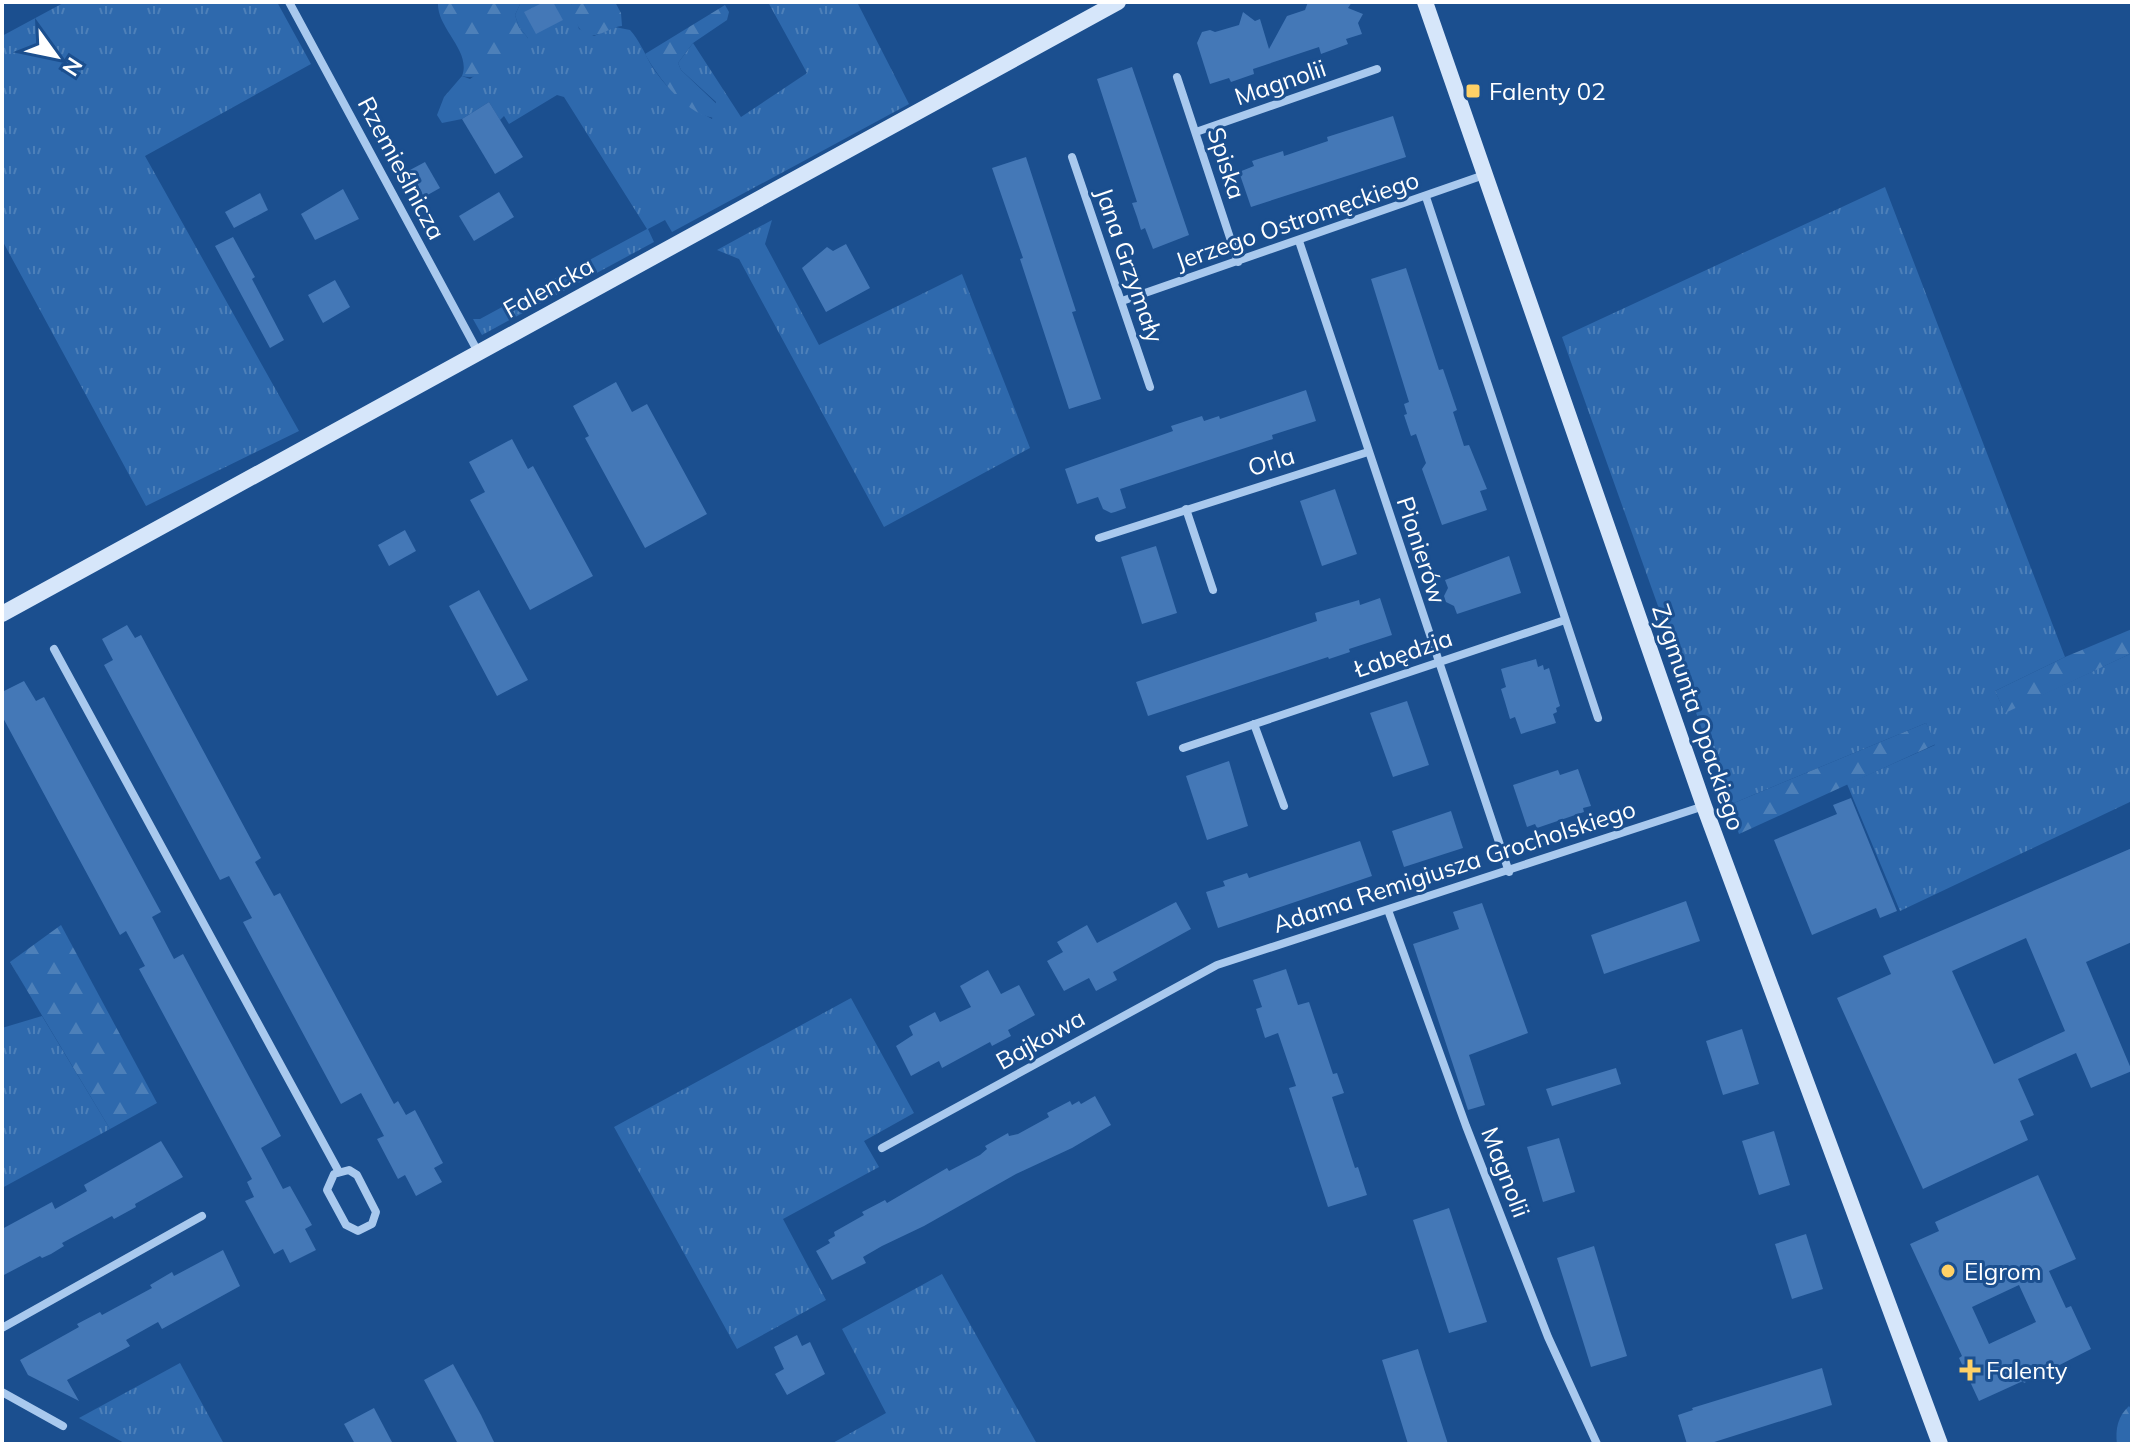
<svg xmlns="http://www.w3.org/2000/svg" width="2134" height="1446" viewBox="0 0 2134 1446" font-family="Mulish,sans-serif">
  <style>
    .grass { fill: url(#grass-tufts) }
    .forest { fill: url(#forest-firs) }
    .building { fill: #4478b7; fill-rule: evenodd }
    .lines { fill: none; stroke-linecap: round; stroke-linejoin: round }
    .street { stroke: #a9c9ee; stroke-width: 8 }
    .secondary { stroke: #d6e6fa; stroke-width: 16 }
    .poi-dot { fill: #ffd166; stroke: #1b4f8f; stroke-width: 3 }
    .labels { text-anchor: middle; dominant-baseline: central; stroke-width: 6; stroke-linejoin: round; paint-order: stroke }
    .street-label { font-size: 24px; fill: #fff; stroke: #1b4f8f }
    .poi-label { font-size: 24px; fill: #fff; stroke: #1b4f8f; text-anchor: start }
  </style>
  <defs>
    <pattern id="grass-tufts" width="24" height="20" patternUnits="userSpaceOnUse" patternTransform="scale(2)"><rect width="24" height="20" fill="#2e69ad"/><path d="M3 7l-1-3M5 7V3M7 7l1-3M15 17l-1-3M17 17v-4M19 17l1-3" fill="none" stroke="#4d80b9"/></pattern>
    <pattern id="forest-firs" width="22" height="20" patternUnits="userSpaceOnUse" patternTransform="scale(2)"><rect width="22" height="20" fill="#2e69ad"/><path d="M5 1l3.5 6h-7zM16 11l3.5 6h-7z" fill="#4d80b9"/></pattern>
  </defs>
  <rect width="100%" height="100%" fill="#1b4f8f"/>
  <g class="grass">
    <polygon points="65,2 277,2 311,64 145,156 299,431 146,506 2,240 2,36"/>
    <path d="M521,2H571L579,29L594,36L615,27L630,30C639,40 644,52 650,63C665,89 687,105 712,119L716,102L681,70L678,63L693,43L741,117L807,73L768,2H857L909,104L672,232L665,220L648,229L654,242L482,335L473,319H480L647,229L564,97L557,95L509,124L504,116L500,120L489,102L462,119L442,123L437,115L444,97L462,76L470,79L528,38L519,27L515,15Z"/>
    <polygon points="1885,187 2065,657 1995,691 2005,712 2132,653 2132,801 1900,911 1847,784 1935,745 1926,723 1729,805 1562,337"/>
    <polygon points="772,220 765,244 819,345 962,274 1030,448 884,527 739,259 717,250"/>
    <polygon points="851,998 914,1113 864,1141 879,1167 783,1219 826,1300 737,1349 614,1127"/>
    <polygon points="42,1016 110,1129 2,1188 2,1028"/>
    <polygon points="942,1274 1037,1444 831,1444 886,1413 842,1329"/>
    <polygon points="180,1363 224,1444 126,1444 79,1418"/>
  </g>
  <g class="forest">
    <path d="M438,2H521L515,15L519,27L528,38L524,50C508,61 481,82 462,76C472,51 436,28 438,2Z"/>
    <path d="M571,2H615L621,13L622,26C612,27 605,33 596,35C578,39 573,16 571,2Z"/>
    <path d="M725,5L729,12L727,20L693,43L678,63L681,70L723,110L721,118C691,121 658,78 645,54Z"/>
    <polygon points="2132,629 2132,653 2005,713 1995,691 2065,657"/>
    <polygon points="1926,723 1936,744 1739,834 1729,805"/>
    <polygon points="61,925 157,1103 110,1129 10,962"/>
    <path d="M2129,1406L2132,1411V1444H2117C2115,1429 2118,1416 2129,1406Z"/>
  </g>
  <g class="building">
    <polygon points="544,2 553,2 563,20 536,34 524,12"/>
    <polygon points="1308,2 1352,2 1348,8 1363,14 1358,23 1362,34 1346,39 1348,44 1321,54 1319,47 1253,69 1254,74 1231,82 1229,78 1210,84 1197,43 1202,32 1210,30 1215,32 1239,25 1243,12 1255,21 1260,19 1269,49 1287,16 1305,10"/>
    <polygon points="1132,67 1189,235 1153,249 1145,228 1141,230 1137,217 1132,203 1137,202 1097,79"/>
    <polygon points="489,102 523,157 495,174 462,119"/>
    <polygon points="1393,116 1406,157 1251,207 1239,172 1254,166 1252,161 1283,151 1284,156 1328,141 1327,137"/>
    <polygon points="1026,157 1076,311 1072,312 1101,399 1069,409 1020,259 1023,258 992,168"/>
    <polygon points="425,162 440,188 424,197 410,170"/>
    <polygon points="343,189 359,219 315,240 301,214"/>
    <polygon points="499,192 514,217 474,241 459,216"/>
    <polygon points="260,193 268,210 234,228 225,212"/>
    <polygon points="233,237 255,277 252,279 284,340 270,348 215,246"/>
    <polygon points="846,244 870,288 826,312 802,268 827,247 833,251"/>
    <polygon points="1406,268 1439,370 1443,369 1457,410 1453,412 1464,446 1469,445 1487,489 1480,491 1487,510 1442,525 1422,469 1426,463 1416,434 1411,436 1404,415 1407,414 1404,404 1409,402 1371,279"/>
    <polygon points="335,280 350,307 323,323 308,295"/>
    <polygon points="616,382 632,412 647,404 707,514 645,548 585,438 589,436 573,406"/>
    <polygon points="1306,390 1316,421 1272,435 1273,439 1120,489 1126,508 1115,512 1111,513 1103,509 1098,497 1077,504 1065,469 1173,431 1171,426 1202,416 1204,421 1219,416 1220,419"/>
    <polygon points="512,439 528,469 533,466 593,576 530,610 470,500 485,492 469,462"/>
    <polygon points="1335,489 1357,554 1322,566 1300,501"/>
    <polygon points="405,530 416,551 389,566 378,545"/>
    <polygon points="1156,546 1177,613 1142,624 1121,557"/>
    <polygon points="1509,556 1521,593 1457,614 1454,606 1446,602 1444,596 1448,588 1445,580"/>
    <polygon points="479,590 528,680 497,696 449,606"/>
    <polygon points="1380,598 1392,635 1349,649 1350,652 1329,659 1328,657 1148,716 1136,682 1317,621 1315,613 1359,600 1360,605"/>
    <polygon points="127,625 135,638 141,635 261,858 255,862 274,896 280,893 394,1104 398,1101 406,1115 415,1110 443,1163 434,1168 442,1182 416,1196 405,1175 398,1179 377,1139 384,1136 361,1093 341,1104 243,922 252,918 229,876 220,880 104,665 113,660 102,639"/>
    <polygon points="1536,659 1538,667 1543,665 1544,670 1549,668 1560,706 1556,708 1557,712 1553,714 1556,723 1521,734 1515,717 1510,719 1505,702 1501,689 1506,687 1501,669"/>
    <polygon points="24,681 36,701 44,697 161,912 152,917 174,959 183,954 281,1136 261,1148 283,1189 290,1186 312,1225 305,1229 316,1250 290,1263 283,1249 274,1254 245,1201 254,1197 247,1182 252,1179 139,969 145,966 126,931 120,935 2,716 2,692"/>
    <polygon points="1407,701 1429,765 1393,777 1370,713"/>
    <polygon points="1229,761 1248,826 1207,840 1186,776"/>
    <polygon points="1578,769 1591,806 1583,808 1584,812 1537,828 1535,824 1527,827 1513,785 1558,770 1560,775"/>
    <polygon points="1851,798 1897,911 1880,918 1876,908 1812,935 1774,840 1837,814 1833,805"/>
    <polygon points="1451,811 1463,848 1404,867 1392,831"/>
    <polygon points="1360,841 1372,876 1218,928 1206,892 1225,886 1223,881 1247,873 1249,878"/>
    <path d="M2132,848V942L2086,962L2132,1071L2091,1088L2076,1053L2018,1079L2034,1115L2020,1121L2028,1140L1923,1189L1837,998L1891,974L1883,956ZM2026,938L2065,1031L1994,1064L1952,971Z"/>
    <polygon points="1686,901 1700,941 1604,974 1591,935"/>
    <polygon points="1176,902 1191,929 1113,972 1117,980 1096,991 1089,978 1064,991 1047,961 1063,952 1057,942 1087,925 1097,943"/>
    <polygon points="1482,903 1528,1033 1469,1055 1485,1105 1468,1110 1413,944 1459,929 1453,912"/>
    <polygon points="1286,969 1298,1005 1309,1002 1333,1074 1337,1073 1344,1093 1332,1097 1355,1168 1358,1167 1367,1195 1328,1207 1289,1088 1296,1086 1278,1033 1265,1038 1256,1009 1262,1007 1253,980"/>
    <polygon points="988,970 1001,994 1019,985 1035,1015 1008,1030 1011,1036 992,1046 990,1042 942,1068 939,1061 911,1076 896,1046 913,1035 909,1026 935,1012 940,1022 971,1007 960,986"/>
    <polygon points="1742,1029 1759,1084 1723,1095 1706,1041"/>
    <polygon points="1616,1068 1621,1084 1552,1106 1546,1089"/>
    <polygon points="1095,1096 1111,1125 1072,1148 1016,1174 924,1226 882,1246 863,1257 866,1263 832,1280 816,1251 830,1243 828,1240 835,1236 834,1232 864,1215 862,1212 885,1200 887,1203 947,1168 949,1171 980,1155 987,1149 985,1146 1008,1133 1009,1136 1018,1134 1049,1117 1047,1113 1070,1101 1072,1105 1079,1101 1081,1104"/>
    <polygon points="1774,1131 1790,1185 1759,1195 1742,1141"/>
    <polygon points="1559,1138 1575,1192 1543,1202 1527,1147"/>
    <polygon points="161,1141 183,1177 135,1204 136,1207 114,1219 112,1216 62,1243 64,1246 51,1254 42,1258 40,1256 2,1276 2,1229 52,1202 55,1209 87,1191 84,1185"/>
    <path d="M2038,1175L2076,1259L2049,1271L2066,1308L2071,1306L2091,1349L2024,1383L2023,1381L1979,1401L1959,1358L1962,1356L1910,1244L1939,1231L1935,1222ZM2019,1285L2036,1322L1989,1344L1972,1307Z"/>
    <polygon points="1449,1208 1487,1322 1449,1333 1413,1220"/>
    <polygon points="1806,1234 1823,1289 1792,1299 1775,1244"/>
    <polygon points="1594,1246 1627,1356 1591,1367 1557,1258"/>
    <polygon points="223,1250 240,1286 162,1329 158,1322 126,1340 130,1346 67,1380 79,1401 28,1375 20,1360 79,1327 77,1324 100,1312 102,1315 152,1288 150,1285 172,1272 174,1276"/>
    <polygon points="797,1335 802,1346 810,1342 825,1374 787,1395 775,1374 784,1369 774,1347"/>
    <polygon points="1418,1349 1424,1369 1448,1444 1408,1444 1382,1360"/>
    <polygon points="453,1364 481,1415 495,1444 458,1444 424,1380"/>
    <polygon points="1822,1368 1832,1405 1708,1444 1687,1444 1678,1415 1693,1410 1692,1408"/>
    <polygon points="374,1408 393,1444 355,1444 344,1424"/>
  </g>
  <g class="lines">
    <g class="street">
      <polyline points="289,2 478,352"/>
      <polyline points="1177,77 1238,262"/>
      <polyline points="1196,132 1377,69"/>
      <polyline points="1072,157 1150,387"/>
      <polyline points="1426,197 1598,718"/>
      <polyline points="1299,241 1509,872"/>
      <polyline points="1122,301 1484,175"/>
      <polyline points="1186,509 1213,590"/>
      <polyline points="1099,538 1368,452"/>
      <polyline points="54,649 339,1172"/>
      <polyline points="1254,724 1284,806"/>
      <polyline points="1183,748 1565,620"/>
      <polyline points="1388,910 1466,1126 1548,1337 1597,1444"/>
      <polyline points="882,1148 1217,965 1704,806"/>
      <polygon points="349,1170 357,1175 376,1212 372,1224 358,1231 346,1225 327,1190 334,1174"/>
      <polyline points="2,1328 202,1216"/>
      <polyline points="2,1392 63,1426"/>
    </g>
    <g class="secondary">
      <polyline points="1425,2 1704,806 1940,1444"/>
      <polyline points="2,614 1118,2"/>
    </g>
  </g>
  <g class="poi-dot">
    <rect x="1465" y="83" width="16" height="16" rx="4"/>
    <circle cx="1948" cy="1271" r="8"/>
    <path d="M1966 1358h8v8h8v8h-8v8h-8v-8h-8v-8h8z"/>
  </g>
  <g class="labels">
    <g class="street-label">
      <text transform="translate(1280 82) rotate(-19)">Magnolii</text>
      <text transform="translate(1227 163) rotate(72)">Spiska</text>
      <text transform="translate(402 168) rotate(62)">Rzemieślnicza</text>
      <text transform="translate(1297 220) rotate(-19)">Jerzego Ostromęckiego</text>
      <text transform="translate(1130 265) rotate(71)">Jana Grzymały</text>
      <text transform="translate(548 287) rotate(-29)">Falencka</text>
      <text transform="translate(1271 461) rotate(-17)">Orla</text>
      <text transform="translate(1422 550) rotate(72)">Pionierów</text>
      <text transform="translate(1403 653) rotate(-19)">Łabędzia</text>
      <text transform="translate(1699 717) rotate(71)">Zygmunta Opackiego</text>
      <text transform="translate(1454 866) rotate(-18)">Adama Remigiusza Grocholskiego</text>
      <text transform="translate(1040 1039) rotate(-29)">Bajkowa</text>
      <text transform="translate(1506 1172) rotate(69)">Magnolii</text>
    </g>
    <g class="poi-label">
      <text x="1489" y="91">Falenty 02</text>
      <text x="1964" y="1271">Elgrom</text>
      <text x="1986" y="1370">Falenty</text>
    </g>
  </g>
  <rect width="2134" height="1446" fill="none" stroke="#ffffff" stroke-width="8"/>
  <g transform="translate(56 56) rotate(123)" stroke="#1b4f8f" stroke-width="6" paint-order="stroke">
  <path d="M0-6L14 30L0 20L-14 30Z" fill="#ffffff"/>
  <text y="-12" font-size="22" font-weight="bold" text-anchor="middle" fill="#ffffff">N</text>
  </g>
</svg>
